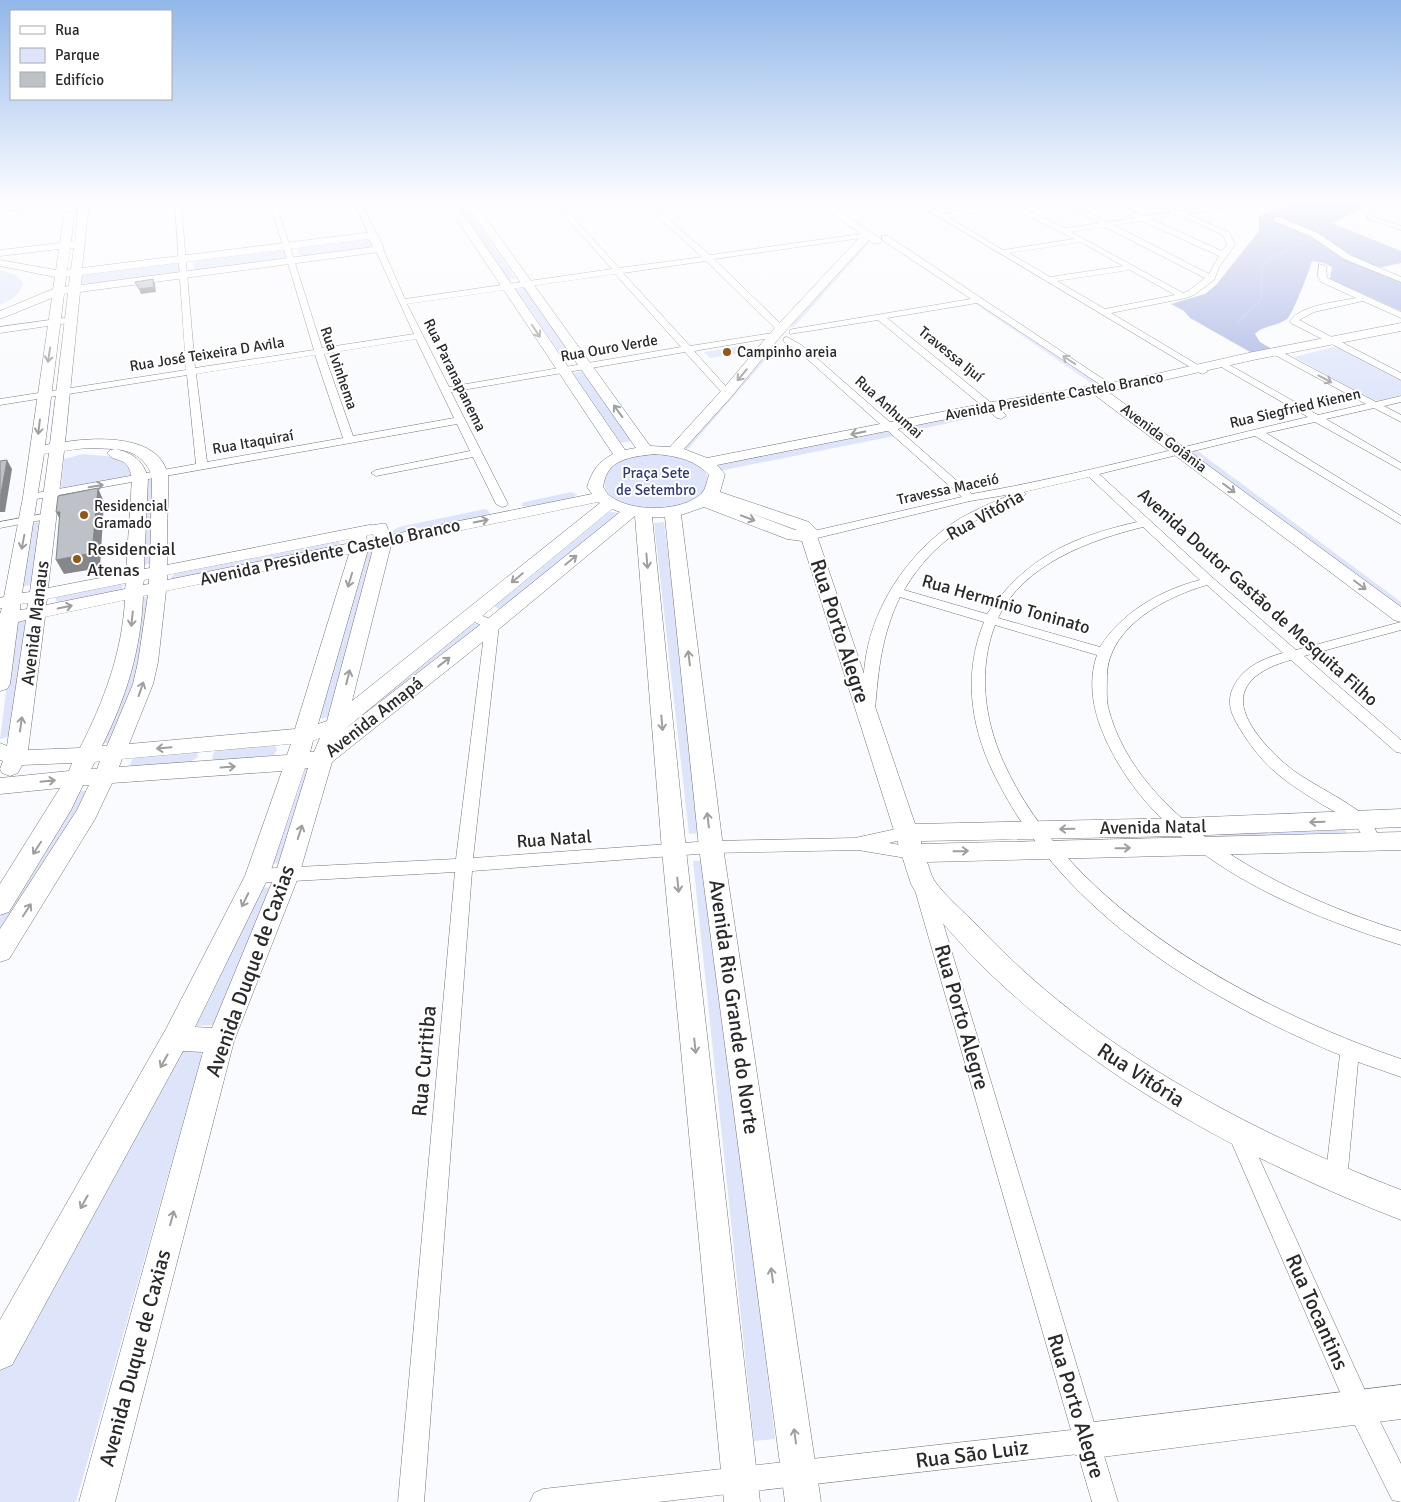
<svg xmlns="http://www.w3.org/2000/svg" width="1401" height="1502" viewBox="0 0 1401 1502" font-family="Signika,sans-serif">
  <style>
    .green { fill: #dee5fb }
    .forest { fill: #a7b4e3 }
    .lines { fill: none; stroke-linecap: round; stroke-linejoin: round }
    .stream { stroke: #afbceb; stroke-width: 2.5 }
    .street-casing { stroke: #74767c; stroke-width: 1 }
    .secondary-casing { stroke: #74767c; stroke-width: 1 }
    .street { fill: #fff; fill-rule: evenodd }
    .secondary { fill: #fff; fill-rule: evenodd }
    .shaded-wall { fill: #86878c }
    .building { fill: #bfc1c8; stroke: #86878c }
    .oneway { stroke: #9f9fa0 }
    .poi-dot { fill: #935816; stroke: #fff; stroke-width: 2 }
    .labels { text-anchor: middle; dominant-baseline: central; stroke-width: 4; stroke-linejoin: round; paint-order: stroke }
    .far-street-label { font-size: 15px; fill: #2a2a2d; stroke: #fff }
    .far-poi-label { font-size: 15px; fill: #2a2a2d; stroke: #fff; text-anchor: start }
    .far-park-label { font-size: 15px; fill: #2f3973; stroke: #fff }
    .street-label { font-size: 18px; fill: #2a2a2d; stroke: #fff }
    .poi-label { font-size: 18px; fill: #2a2a2d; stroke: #fff; text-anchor: start }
    .near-street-label { font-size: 21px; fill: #2a2a2d; stroke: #fff }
  </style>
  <rect width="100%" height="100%" fill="#fafbfe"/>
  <g class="green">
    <polygon points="455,203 463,203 516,279 506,280"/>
    <polygon points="368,237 376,247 304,257 300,256 297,248"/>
    <polygon points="868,240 872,240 794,327 789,326"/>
    <polygon points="284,249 288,258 285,259 194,270 193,261"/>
    <polygon points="180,263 180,272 178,273 82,284 83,274"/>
    <path d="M0,270L16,275L23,282C22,294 10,300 0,305Z"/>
    <polygon points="525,288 574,357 564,359 516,289"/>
    <polygon points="974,303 978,303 1097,383 1091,383"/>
    <polygon points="774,343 779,344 688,449 683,448"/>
    <polygon points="743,346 749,352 710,358 704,352"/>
    <polygon points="1333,347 1340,348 1401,380 1401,395 1379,401 1371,399 1294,357"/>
    <polygon points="583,371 631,441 621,443 573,373"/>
    <polygon points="988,409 994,413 908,432 903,427"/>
    <polygon points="888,430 894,436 719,471 714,465"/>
    <polygon points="1196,450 1401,602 1401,611 1188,452"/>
    <polygon points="83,454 117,457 134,470 131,477 61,488 64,459"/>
    <path d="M657,454C676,455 705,459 709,481C699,514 633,516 611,496C606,491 603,485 605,479C610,458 640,455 657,454Z"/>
    <polygon points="155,479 154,563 142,565 145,481"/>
    <polygon points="571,492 577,494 573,498 526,507 522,506 522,503 525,502"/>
    <polygon points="485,509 488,510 490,514 397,535 392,531 399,527"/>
    <polygon points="608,511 618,513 620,516 500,610 491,604"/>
    <polygon points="43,521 35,584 21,587 30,524"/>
    <polygon points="664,522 703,833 689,834 654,523"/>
    <polygon points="334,541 340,542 339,547 172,579 171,577 177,572"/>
    <polygon points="373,551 329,717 319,719 365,552"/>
    <polygon points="124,583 122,589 58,602 56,600 56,596"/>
    <polygon points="152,596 138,673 109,743 99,744 141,598"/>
    <polygon points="27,621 12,736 0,739 15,623"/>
    <polygon points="470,623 480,625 355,724 351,722"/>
    <polygon points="274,743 277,750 272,757 215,763 212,758 214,752 220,748"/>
    <polygon points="197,752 198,757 188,763 133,768 130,765 133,758"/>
    <polygon points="301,769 310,769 283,863 273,864"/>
    <polygon points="75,791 88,791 64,837 0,936 0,917 26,877"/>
    <polygon points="1342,826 1347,833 1220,836 1217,829"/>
    <polygon points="707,860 775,1439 754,1441 693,861"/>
    <polygon points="263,887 271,888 214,1025 196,1026"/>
    <polygon points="183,1051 201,1052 201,1058 76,1502 0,1502 0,1370 171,1068"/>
  </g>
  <path class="forest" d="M1284,203H1367L1360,210L1332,223L1401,251V263L1378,268L1401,278V311L1330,279L1332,267L1324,263L1312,261C1309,271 1293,314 1287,319C1278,326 1262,326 1255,334L1260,342L1272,349L1252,353L1190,318L1184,311L1171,304L1205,294L1216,285L1259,231V216L1289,205Z"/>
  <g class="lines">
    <polyline class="stream" points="1239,321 1261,300 1262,264 1297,245 1326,234 1310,221 1329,203"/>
    <g class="street-casing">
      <g id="street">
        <polygon points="43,203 65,203 62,205 0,211 0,207"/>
        <path d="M175,203H181L195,368L314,350L270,203H276L322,348L414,334L375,249L376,247L383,249L405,299L612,269L553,203H560L619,268L702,257L643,203H650L710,255L868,233L872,235L868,237L714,259L784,327V331H778L706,261L623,273L690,346L779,332V336L776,337L694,351L730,391V395H724L685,352L451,392L508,504L506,506L502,507L496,504L473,457L376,476L371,473L376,470L470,451L457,424L31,500L27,499L25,497L31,494L196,464L187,375L0,405V399L186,370ZM615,274L681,347L449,387L407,304ZM416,339L454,418L353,436L324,354ZM315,355L343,438L207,462L196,374Z"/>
        <polygon points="355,203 361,203 377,235 376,237 369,235"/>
        <path d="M916,203H924L942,214L1013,203L1065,228L1099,223L1062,203H1070L1107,222L1135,218L1106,203H1114L1144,216L1172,212L1155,203H1163L1181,211L1232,203H1247L1244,205L1187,214L1229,232L1235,245L1219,267L1214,280L1194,295L1186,298L1111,313L1208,371L1203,374L1200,373ZM1013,208L1074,239L1003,250L948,217ZM1179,215L1223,235L1227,245L1222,251L1151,219ZM1142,221L1219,256L1209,274L1114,225ZM1105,227L1205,278L1188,291L1183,293L1071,232ZM1081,242L1123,266L1050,277L1009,253ZM1130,270L1175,295L1105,309L1057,281Z"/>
        <polygon points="1368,215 1401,226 1401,230 1368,219"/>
        <polygon points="1274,217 1280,217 1318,233 1350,255 1401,277 1401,282 1344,259 1312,237 1274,221"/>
        <polygon points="882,236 888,236 1115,387 1110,390 1107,389 977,303 887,318 1005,414 1006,416 1001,419 997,418 878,320 790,334 790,330 793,329 971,299 882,240"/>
        <path d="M1319,264L1326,266L1327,278L1401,312V318L1363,301L1314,312L1299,320L1401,373V380L1291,323L1290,321C1300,305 1337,302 1356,298L1321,282L1318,277Z"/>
        <polygon points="72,317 75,318 75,322 0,333 0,327"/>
        <path d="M787,337L803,346L972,494C1085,474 1196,443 1308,417L1223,368L1221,366L1226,363L1318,415L1366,404L1273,354V350L1276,349L1376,402L1401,396V402L1384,406L1401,415V422L1374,408L1326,419L1401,463V470L1315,422L1266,433L1401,516V524L1255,436L1099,474L1213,578L1296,650L1401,622V630L1304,656L1401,740V753L1396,752L1291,660C1272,665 1242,677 1243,702C1244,727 1278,760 1297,773C1319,788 1344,799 1365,816C1372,821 1377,833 1381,841L1379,845L1373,847L1367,845C1364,839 1360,831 1356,826C1348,817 1333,811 1323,805C1286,782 1266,770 1242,732C1234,719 1227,708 1231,693C1239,669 1261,659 1283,653L1207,585C1165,597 1108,627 1107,676C1107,686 1106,697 1108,707C1138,826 1294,898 1401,931V945C1289,910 1158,854 1106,740C1094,714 1087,684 1097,655L995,625C978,670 984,718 1003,761C1069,909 1254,1009 1401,1059V1077L1358,1062L1347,1180L1344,1188L1336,1191L1328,1188L1325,1180L1340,1055C1206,999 1066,915 998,782C971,731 962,676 984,622L900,597C882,634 878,670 875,711L873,714H863L861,711C863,690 863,667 868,646C879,597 912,551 953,523C971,511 992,503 1012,494L970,501L809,540L805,539L803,536L805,533L962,497L797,350L784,342V338ZM1089,477L1137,522C1072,537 1026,557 987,614L904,590C936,537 971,522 1024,496L1026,494L1024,492ZM1143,527L1200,580C1161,590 1122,612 1100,647L998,618C1023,564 1090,540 1143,527Z"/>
        <polygon points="48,513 54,516 52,518 0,528 0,522"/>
        <polygon points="471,611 497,622 499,625 473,858 711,841 855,838 905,827 911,829 913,833 911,837 889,843 918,848 920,853 918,858 912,859 858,850 711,853 472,871 424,1502 398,1502 455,872 257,883 251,881 249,876 251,871 257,869 456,859 485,627 466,618 465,615 466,612"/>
        <polygon points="924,883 930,885 933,890 1118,1502 1092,1502 1078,1454 658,1502 530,1502 534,1493 543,1489 1071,1430 915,890 918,885"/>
        <polygon points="1237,1122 1244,1125 1368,1397 1401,1464 1401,1502 1392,1500 1350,1415 1230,1139 1227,1132 1230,1125"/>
      </g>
    </g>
    <g class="secondary-casing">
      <g id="secondary">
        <path d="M79,203H89L82,268L373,232L378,235L384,249L379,252L80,292L65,442C96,437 161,434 168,476C169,485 168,495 168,503C167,524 167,544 167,565L369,525C375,526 379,523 386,524L390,535L592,494L587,487C592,471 598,462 613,454L446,203H456L625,450L636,448L465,203H475L650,446L670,447L722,390L772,331L862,235L816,203H827L881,239L882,241L881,243H873L869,240L780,337L732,396L684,449L707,458L992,402L1129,380L1253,352L1401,323V331L1253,360L1129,388L1107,391L1401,607V622L1394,620L1092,393L992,410L717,465L725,474L720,492L809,522L818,531L817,536L915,824L1183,818L1401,809V827L1183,836L921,841V844L1401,832V850L927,862C929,867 931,875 934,880C942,893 966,914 978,926C1093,1049 1246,1130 1401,1190V1220C1247,1160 1103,1083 983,967C959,943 937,916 915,891L911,884L802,541L787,539L704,507L681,515L723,847L821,1502H785L699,847L665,517H652L686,850L760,1502H724L662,850L635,516L499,629L332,762L299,875L234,1041L115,1502H79L203,1052L183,1051L12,1365L0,1370V1320L166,1029L245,876L282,771L112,783L95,819L9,959L0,962V929L77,810L89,785H83L71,810L9,912L0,915V884L60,788L0,794V778L69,771L72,763L22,765L18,773L10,776L2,773L0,769L3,761L0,760V743L7,746L26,620L18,622L10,684L7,689L0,691V614L2,608H0V598L4,597L23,497L52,298L0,319V311L53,289L55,277L0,266V260L56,270L59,249L0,256V250L60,243L64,214L69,211L74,214L71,242L75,241ZM369,239L373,247L81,285L82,275ZM70,248H74L71,269L67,270ZM70,276L69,286L65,287L66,277ZM68,293L50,444L45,445L64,294ZM87,448L115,449L110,450L107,453C117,465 127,454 132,478L126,573L48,588L64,451ZM115,449C134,451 144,458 152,475L150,568L144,569L148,478C143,460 133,453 115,449ZM49,453L30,592L22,593L44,454ZM655,454C676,456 694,459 709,475C707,480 706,489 702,493C683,512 632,513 610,496C607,494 605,489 603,487C604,482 605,476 608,472C617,457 640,456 655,454ZM598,502L600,503L352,701L391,545ZM612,509L620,512L485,621L345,729ZM745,511L797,530H798H795ZM373,534L374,538L367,540L366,536ZM350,539L351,543L167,580V575ZM373,549L327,721L318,724L368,550ZM349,554L295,729L129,744L153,684L158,662L166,591ZM149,579V584L143,585L144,580ZM126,583L125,589L46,605L47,599ZM148,595L138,662L133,684L107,746H102C126,698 141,650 143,596ZM125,600C122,653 104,701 80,748L28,750L45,617ZM28,603L27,609L20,610V604ZM320,738L314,752H310L313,741ZM291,744L287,755L119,767L122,759ZM100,761L97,769H91L95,762ZM305,768H308L275,875L212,1028L195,1027L269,876Z"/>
        <polygon points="1401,1385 1401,1419 1086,1459 1073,1454 1068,1441 1073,1428 1086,1423"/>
      </g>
    </g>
    <use href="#street" class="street"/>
    <use href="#secondary" class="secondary"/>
  </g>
  <g class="shaded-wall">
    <polygon points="153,279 155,284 156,292 141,294 139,289"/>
    <polygon points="7,460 12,469 5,512 0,512 0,499"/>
    <polygon points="98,488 104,502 100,568 64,574 56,560"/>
    <polygon points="56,512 60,512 64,527"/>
  </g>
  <g class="building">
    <polygon points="153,279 154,287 139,289 135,282"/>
    <polygon points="7,460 0,499 0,461"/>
    <polygon points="98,488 92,553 56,560 60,512 56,512 58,496"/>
  </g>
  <defs><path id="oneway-shaft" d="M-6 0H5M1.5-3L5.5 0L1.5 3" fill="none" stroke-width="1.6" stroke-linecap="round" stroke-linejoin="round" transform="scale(1.25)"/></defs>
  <g class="oneway">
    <use href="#oneway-shaft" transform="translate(536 331) rotate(57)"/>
    <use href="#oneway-shaft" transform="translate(49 355) rotate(99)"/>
    <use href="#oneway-shaft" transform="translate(1069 360) rotate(-146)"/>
    <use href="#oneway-shaft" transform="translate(742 375) rotate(130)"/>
    <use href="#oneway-shaft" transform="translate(1325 379) rotate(28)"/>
    <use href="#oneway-shaft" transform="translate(618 411) rotate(-126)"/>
    <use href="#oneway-shaft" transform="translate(39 427) rotate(97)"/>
    <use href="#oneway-shaft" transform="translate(858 433) rotate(169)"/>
    <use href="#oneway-shaft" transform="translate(96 486) rotate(-10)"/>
    <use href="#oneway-shaft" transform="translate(1229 488) rotate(37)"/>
    <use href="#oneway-shaft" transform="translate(748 518) rotate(21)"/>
    <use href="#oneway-shaft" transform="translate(481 521) rotate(-12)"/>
    <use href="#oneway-shaft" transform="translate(23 542) rotate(101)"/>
    <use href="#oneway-shaft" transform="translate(571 560) rotate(-39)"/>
    <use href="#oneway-shaft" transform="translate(647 561) rotate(85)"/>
    <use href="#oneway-shaft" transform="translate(517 578) rotate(141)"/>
    <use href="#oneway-shaft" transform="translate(350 580) rotate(107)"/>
    <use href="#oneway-shaft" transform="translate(1360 585) rotate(37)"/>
    <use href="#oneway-shaft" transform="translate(65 607) rotate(-12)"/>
    <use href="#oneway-shaft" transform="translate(132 619) rotate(96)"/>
    <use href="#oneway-shaft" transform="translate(689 658) rotate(-97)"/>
    <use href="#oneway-shaft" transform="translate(444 662) rotate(-38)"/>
    <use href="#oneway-shaft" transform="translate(348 677) rotate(-76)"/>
    <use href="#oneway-shaft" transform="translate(141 689) rotate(-71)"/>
    <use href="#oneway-shaft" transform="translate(662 723) rotate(85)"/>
    <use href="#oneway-shaft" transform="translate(21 724) rotate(-82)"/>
    <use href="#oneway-shaft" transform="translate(164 748) rotate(175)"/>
    <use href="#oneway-shaft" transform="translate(228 767) rotate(-4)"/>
    <use href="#oneway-shaft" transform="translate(48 781) rotate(-6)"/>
    <use href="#oneway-shaft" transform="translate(708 820) rotate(-97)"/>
    <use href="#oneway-shaft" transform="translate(1317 822) rotate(178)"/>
    <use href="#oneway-shaft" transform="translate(1067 829) rotate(179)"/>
    <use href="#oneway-shaft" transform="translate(300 832) rotate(-72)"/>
    <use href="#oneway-shaft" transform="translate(37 848) rotate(123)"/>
    <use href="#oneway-shaft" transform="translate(1123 848) rotate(-1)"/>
    <use href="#oneway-shaft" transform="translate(961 851) rotate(-1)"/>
    <use href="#oneway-shaft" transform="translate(678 885) rotate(84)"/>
    <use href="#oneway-shaft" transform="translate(245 900) rotate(116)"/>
    <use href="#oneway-shaft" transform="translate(27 910) rotate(-57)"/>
    <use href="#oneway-shaft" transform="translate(695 1046) rotate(84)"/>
    <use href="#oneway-shaft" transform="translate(164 1061) rotate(119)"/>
    <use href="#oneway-shaft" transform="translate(84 1202) rotate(119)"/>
    <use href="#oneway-shaft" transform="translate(172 1218) rotate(-75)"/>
    <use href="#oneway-shaft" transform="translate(772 1275) rotate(-98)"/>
    <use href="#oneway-shaft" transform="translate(795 1436) rotate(-98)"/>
  </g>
  <linearGradient id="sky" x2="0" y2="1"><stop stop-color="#91b7e9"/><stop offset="0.49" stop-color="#fdfdff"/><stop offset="1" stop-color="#fdfdff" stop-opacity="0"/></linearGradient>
  <rect width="1401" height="413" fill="url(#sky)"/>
  <g class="poi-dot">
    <circle cx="727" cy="352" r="5"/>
    <circle cx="84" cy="515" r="5"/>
    <circle cx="77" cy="559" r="5"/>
  </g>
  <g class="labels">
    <g class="far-street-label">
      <text transform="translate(609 348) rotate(-10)">Rua Ouro Verde</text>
      <text transform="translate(207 354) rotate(-9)">Rua José Teixeira D Avila</text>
      <text transform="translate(951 354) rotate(39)">Travessa Ijuí</text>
      <text transform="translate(339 368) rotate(71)">Rua Ivinhema</text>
      <text transform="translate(455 375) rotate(64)">Rua Paranapanema</text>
      <text transform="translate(1054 396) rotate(-10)">Avenida Presidente Castelo Branco</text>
      <text transform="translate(889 407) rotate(42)">Rua Anhumai</text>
      <text transform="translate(1295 408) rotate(-13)">Rua Siegfried Kienen</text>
      <text transform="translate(1164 438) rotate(37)">Avenida Goiânia</text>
      <text transform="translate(253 442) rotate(-10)">Rua Itaquiraí</text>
      <text transform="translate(948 489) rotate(-12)">Travessa Maceió</text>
    </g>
    <g class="far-poi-label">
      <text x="737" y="352">Campinho areia</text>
      <text x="94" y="506">Residencial<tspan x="94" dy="17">Gramado</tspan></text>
    </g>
    <g class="far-park-label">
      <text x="656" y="473">Praça Sete<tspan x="656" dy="17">de Setembro</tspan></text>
    </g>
    <g class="street-label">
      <text transform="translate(985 515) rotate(-29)">Rua Vitória</text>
      <text transform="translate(330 552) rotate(-12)">Avenida Presidente Castelo Branco</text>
      <text transform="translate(1258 597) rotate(42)">Avenida Doutor Gastão de Mesquita Filho</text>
      <text transform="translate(1006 604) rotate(16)">Rua Hermínio Toninato</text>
      <text transform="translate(35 623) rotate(-83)">Avenida Manaus</text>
      <text transform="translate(374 717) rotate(-38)">Avenida Amapá</text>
      <text transform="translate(1153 827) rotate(-1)">Avenida Natal</text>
      <text transform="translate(554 839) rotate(-4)">Rua Natal</text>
    </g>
    <g class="poi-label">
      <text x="87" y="549">Residencial<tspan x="87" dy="21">Atenas</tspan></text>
    </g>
    <g class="near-street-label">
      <text transform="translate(840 631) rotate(72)">Rua Porto Alegre</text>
      <text transform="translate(250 971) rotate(-70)">Avenida Duque de Caxias</text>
      <text transform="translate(734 1007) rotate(82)">Avenida Rio Grande do Norte</text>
      <text transform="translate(962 1017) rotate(74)">Rua Porto Alegre</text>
      <text transform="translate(424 1061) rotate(-85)">Rua Curitiba</text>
      <text transform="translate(1141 1075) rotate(33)">Rua Vitória</text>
      <text transform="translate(1317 1312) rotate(66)">Rua Tocantins</text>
      <text transform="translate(135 1358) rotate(-75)">Avenida Duque de Caxias</text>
      <text transform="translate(1076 1406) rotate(73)">Rua Porto Alegre</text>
      <text transform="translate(972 1454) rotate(-7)">Rua São Luiz</text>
    </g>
  </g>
  <rect x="10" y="10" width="162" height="90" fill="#ffffff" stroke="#aaaaab"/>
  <rect x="20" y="26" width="25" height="8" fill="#ffffff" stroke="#aaaaab"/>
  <text x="55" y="35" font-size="15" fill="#2a2a2d">Rua</text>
  <rect x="20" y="48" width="25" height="15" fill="#dee5fb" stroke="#aaaaab"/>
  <text x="55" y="60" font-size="15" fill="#2a2a2d">Parque</text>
  <rect x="20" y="72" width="25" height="15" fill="#bfc1c8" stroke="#aaaaab"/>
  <text x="55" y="85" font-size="15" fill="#2a2a2d">Edifício</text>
</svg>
